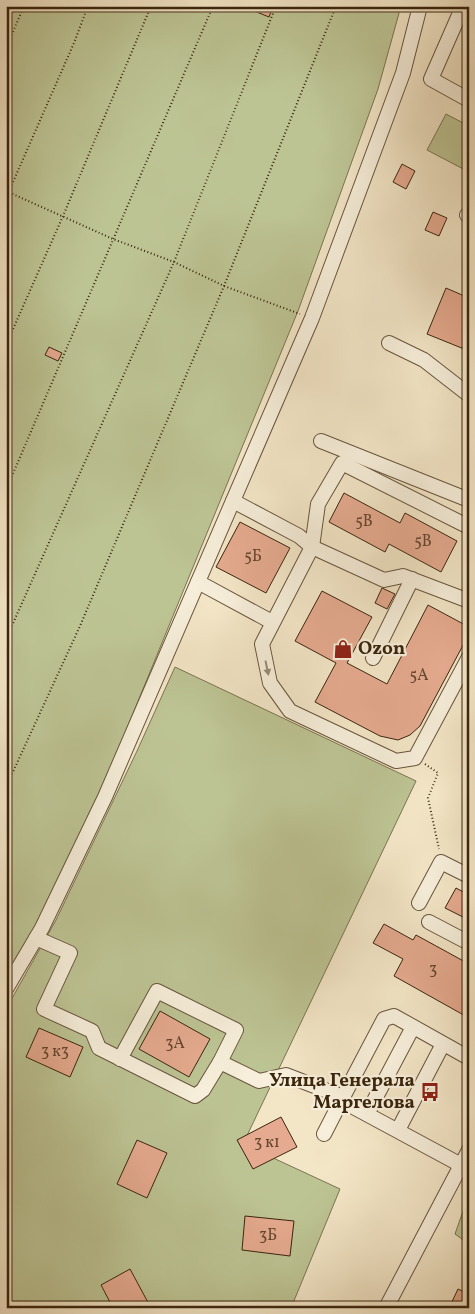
<svg xmlns="http://www.w3.org/2000/svg" width="475" height="1314" viewBox="0 0 475 1314" font-family="Vollkorn,serif">
  <style>
    .green { fill: #bdc494; stroke: #7b7450 }
    .building { fill: #e5aa8f; stroke: #39250d }
    .lines { fill: none; stroke-linecap: round; stroke-linejoin: round }
    .minor-casing { stroke: #68553c; stroke-width: 16 }
    .path { stroke: #39250d; stroke-width: 2; stroke-dasharray: 1 2.5; stroke-linecap: butt }
    .minor { stroke: #f7efdb; stroke-width: 14 }
    .oneway { fill: #988a74 }
    .labels { text-anchor: middle; dominant-baseline: central; stroke-width: 4.5; stroke-linejoin: round; paint-order: stroke }
    .number-label { font-size: 16px; fill: #64462e }
    .poi-label { font-size: 19px; font-weight: bold; fill: #39250d; stroke: #f7efdb; text-anchor: start }
  </style>
  <rect width="100%" height="100%" fill="#f3e6c7"/>
  <filter id="stains"><feTurbulence type="fractalNoise" baseFrequency=".004" numOctaves="4"/><feColorMatrix values="0 0 0 0 .2 0 0 0 0 .09 0 0 0 0 .02 0 0 0 .5 -.17"/></filter>
  <radialGradient id="worn" r=".72"><stop offset=".6" stop-color="#630" stop-opacity="0"/><stop offset="1" stop-color="#630" stop-opacity=".3"/></radialGradient>
  <g class="green">
    <polygon points="6,6 401,6 378,89 298,311 100,794 43,914 6,977"/>
    <polygon points="446,114 469,126 469,172 427,150"/>
    <polygon points="175,667 416,781 243,1144 340,1189 291,1308 6,1308 6,1009 56,920 137,751"/>
    <polygon points="469,1194 469,1244 455,1234"/>
  </g>
  <g class="building">
    <polygon points="242,6 273,6 269,17"/>
    <polygon points="402,164 415,171 406,189 393,182"/>
    <polygon points="433,212 447,218 439,236 425,230"/>
    <polygon points="446,288 469,298 469,351 427,334"/>
    <polygon points="49,347 62,353 58,361 45,355"/>
    <polygon points="344,493 400,523 405,513 457,541 441,572 389,544 385,552 329,522"/>
    <polygon points="240,522 290,548 266,593 216,567"/>
    <polygon points="382,588 395,594 387,609 375,603"/>
    <polygon points="322,591 372,617 347,663 387,684 428,605 469,627 469,634 420,726 410,735 398,740 380,736 315,702 336,663 295,641"/>
    <polygon points="456,888 469,895 469,920 445,908"/>
    <polygon points="384,924 413,940 416,935 469,964 469,1018 394,976 403,959 373,943"/>
    <polygon points="160,1011 210,1039 189,1077 139,1049"/>
    <polygon points="39,1028 83,1047 70,1077 26,1057"/>
    <polygon points="281,1117 297,1147 253,1169 237,1140"/>
    <polygon points="137,1140 167,1153 147,1198 117,1184"/>
    <polygon points="245,1216 294,1221 290,1256 242,1250"/>
    <polygon points="130,1269 151,1308 113,1308 101,1285"/>
    <polygon points="458,1289 469,1294 469,1308 449,1308"/>
  </g>
  <g class="lines">
    <g class="minor-casing">
      <g id="minor">
        <polyline points="463,6 431,79 469,100"/>
        <polyline points="467,215 469,216"/>
        <polyline points="389,343 424,360 469,395"/>
        <polyline points="321,441 469,500"/>
        <polyline points="233,501 299,536 312,547 384,580 403,576 469,601"/>
        <polyline points="469,527 342,463 318,504 312,547 262,644 270,683 290,711 396,761 415,758 469,657"/>
        <polyline points="198,582 272,622"/>
        <polyline points="373,658 412,579"/>
        <polyline points="419,903 441,862 469,876"/>
        <polyline points="429,922 469,943"/>
        <polyline points="36,938 70,953 44,1009 92,1031 99,1048 195,1096 203,1090 220,1062 259,1081 286,1075 343,1097 324,1134"/>
        <polyline points="6,989 42,928 105,797 312,318 403,73 420,6"/>
        <polyline points="120,1059 157,991 236,1030 220,1062"/>
        <polyline points="367,1114 413,1027"/>
        <polyline points="398,1130 443,1044"/>
        <polyline points="461,1165 346,1103 343,1097 384,1019 394,1016 469,1058"/>
        <polyline points="386,1308 469,1150"/>
      </g>
    </g>
    <g class="path">
      <polyline points="6,48 24,6"/>
      <polyline points="6,191 113,239 174,262 224,286 300,314"/>
      <polyline points="6,198 74,43 88,6"/>
      <polyline points="6,345 63,216 151,6"/>
      <polyline points="6,490 213,6"/>
      <polyline points="6,639 174,262 276,6"/>
      <polyline points="425,764 438,773 428,798 439,849"/>
      <polyline points="6,787 80,626 224,286 336,6"/>
    </g>
    <use href="#minor" class="minor"/>
  </g>
  <defs><path id="oneway-solid" d="M-6-.8H1V-3.2L6.5 0L1 3.2V.8H-6Z" transform="scale(1.25)"/></defs>
  <use class="oneway" href="#oneway-solid" transform="translate(267 668) rotate(78)"/>
  <defs>
    <g id="shop-bare" transform="scale(1.5)"><path d="M-5-2.5h2.3a2.7 3.5 0 0 1 5.4 0H5L5.5 6h-11ZM-1.5-2.5h3a1.5 2.3 0 0 0-3 0Z" fill="#8f2418" stroke="#f7efdb" stroke-width="2.5" paint-order="stroke"/></g>
    <g id="bus-bare" transform="scale(1.5)"><path d="M-5-6H5V4H4V6H2V4H-2V6H-4V4H-5ZM-3.5-4V0h7V-4ZM-3.5 1.2v1.5H-2V1.2ZM2 1.2v1.5H3.5V1.2Z" fill="#8f2418" stroke="#f7efdb" stroke-width="2.5" paint-order="stroke"/></g>
  </defs>
  <g fill-rule="evenodd">
    <use href="#shop-bare" x="343" y="649"/>
    <use href="#bus-bare" x="430" y="1092"/>
  </g>
  <g class="labels">
    <g class="number-label">
      <text x="364" y="522">5В</text>
      <text x="423" y="542">5В</text>
      <text x="253" y="557">5Б</text>
      <text x="419" y="676">5А</text>
      <text x="433" y="970">3</text>
      <text x="175" y="1044">3А</text>
      <text x="55" y="1052">3 к3</text>
      <text x="267" y="1143">3 к1</text>
      <text x="268" y="1236">3Б</text>
    </g>
    <g class="poi-label">
      <text x="358" y="649">Ozon</text>
      <text x="415" y="1081" text-anchor="end">Улица Генерала<tspan x="415" dy="22">Маргелова</tspan></text>
    </g>
  </g>
  <rect width="475" height="1314" fill="none" stroke="#f3e6c7" stroke-width="25"/>
  <rect x="8" y="8" width="460" height="1299" fill="none" stroke="#39250d" stroke-width="2.5"/>
  <rect x="12" y="12" width="450" height="1289" fill="none" stroke="#39250d"/>
  <rect width="100%" height="100%" filter="url(#stains)"/>
  <rect width="100%" height="100%" fill="url(#worn)"/>
</svg>
